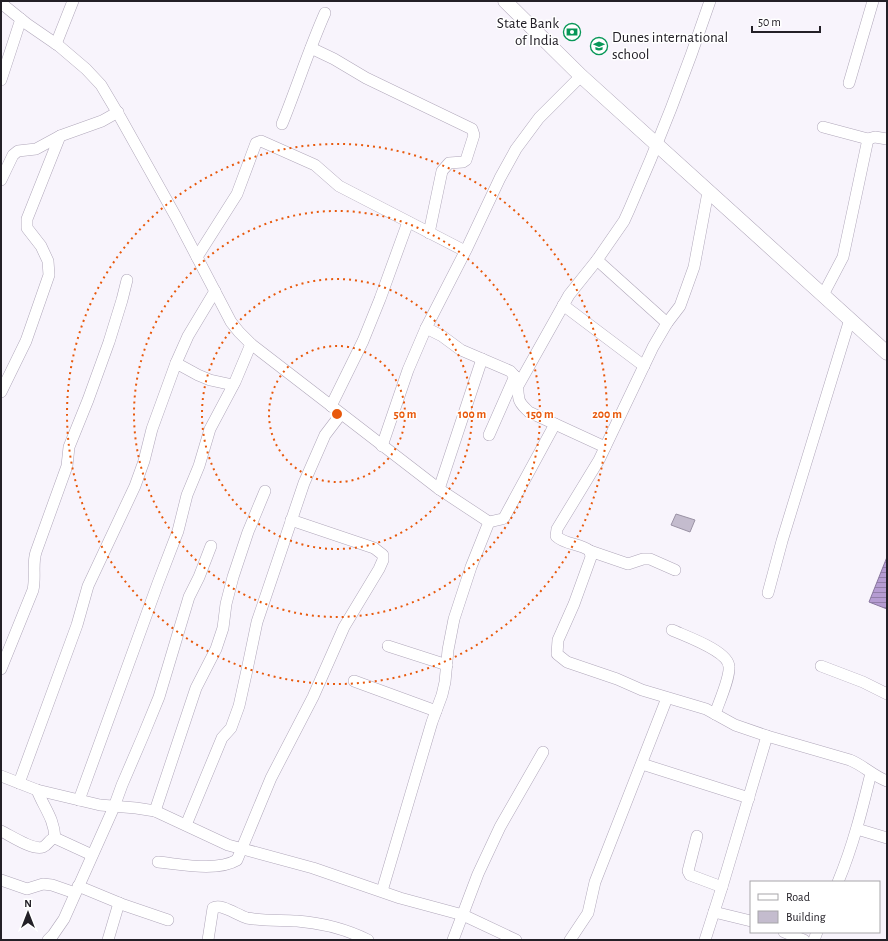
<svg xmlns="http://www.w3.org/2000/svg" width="888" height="941" viewBox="0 0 888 941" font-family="'Alegreya Sans',sans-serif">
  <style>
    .water { fill: url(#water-rules); stroke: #89779f }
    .building { fill: #c4bcce; stroke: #9a92a4 }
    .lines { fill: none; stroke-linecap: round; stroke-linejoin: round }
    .minor-casing { stroke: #b0a7ba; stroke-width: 12 }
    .major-casing { stroke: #b0a7ba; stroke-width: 15 }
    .minor { stroke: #fff; stroke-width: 11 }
    .major { stroke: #fff; stroke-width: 14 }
    .ring { fill: none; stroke: #e8590c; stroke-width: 2; stroke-dasharray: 2 4 }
    .labels { text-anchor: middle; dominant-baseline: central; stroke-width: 3; stroke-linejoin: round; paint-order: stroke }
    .poi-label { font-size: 15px; fill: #232027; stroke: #fff; text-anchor: end }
    .centre { fill: #e8590c; stroke: #fff; stroke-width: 2 }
    .ring-label { font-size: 12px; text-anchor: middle; font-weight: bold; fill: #e8590c; stroke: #fff; stroke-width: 3; stroke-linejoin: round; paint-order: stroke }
  </style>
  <defs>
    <pattern id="water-rules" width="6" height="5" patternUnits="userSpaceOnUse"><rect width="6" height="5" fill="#b59cd2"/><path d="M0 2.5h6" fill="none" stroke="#937faa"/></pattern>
  </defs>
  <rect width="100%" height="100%" fill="#f8f4fc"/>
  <polygon class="water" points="887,557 887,609 869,602"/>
  <polygon class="building" points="676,514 695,520 690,532 671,525"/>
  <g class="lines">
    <g class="minor-casing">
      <g id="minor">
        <polyline points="1,3 27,24 59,46 86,69 101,85 120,117 176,217 231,322 239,332 251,344 439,489 489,522 471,567 454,619 448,650 445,682 442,695 432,722 382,891"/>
        <polyline points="56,44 73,1"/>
        <polyline points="311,48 334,59 366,78 472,129 474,135 466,160 463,162 449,163 442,171 429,233"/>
        <polyline points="1,80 21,19"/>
        <polyline points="849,83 873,1"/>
        <path d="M282,124C297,87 309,49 325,13"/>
        <polyline points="823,127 868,139 875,137 887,139"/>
        <polyline points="1,180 13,155 18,151 36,149 60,136 102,121 118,112"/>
        <path d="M708,192L694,267L680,306L667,323L653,347L599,460L557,529L556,536C565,545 580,543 590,551L591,557L574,604L558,640L557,654L567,662L617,679L642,690L706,709L735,725L767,736L850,760C863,765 873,776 887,781"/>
        <polyline points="197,257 237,194 256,143 261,141 315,165 339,186 465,251"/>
        <polyline points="597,260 667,323"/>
        <polyline points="823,295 843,257 868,139"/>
        <polyline points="563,305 644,366"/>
        <path d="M426,328L442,336L461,350L510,371C521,382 516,386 519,399C520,404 525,408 529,412L605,447"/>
        <polyline points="176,363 198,375 210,380 233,385"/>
        <path d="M519,384L569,295L597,260L624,221L629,210C659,142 686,72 710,1"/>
        <polyline points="1,392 26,341 49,275 48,261 41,246 27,228 27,219 60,136"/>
        <polyline points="331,406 363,341 380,299 408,222"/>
        <polyline points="489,435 515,376"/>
        <polyline points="382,446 408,370 426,328 467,248 500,178 516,149 539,118 581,76"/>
        <polyline points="439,489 482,359"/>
        <polyline points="489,522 502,519 504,518 555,424"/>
        <polyline points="590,551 628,564 643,559 650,559 675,570"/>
        <polyline points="768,593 782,541 850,319"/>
        <path d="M672,630C685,636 729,651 729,667C730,678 719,702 715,714"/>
        <polyline points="388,646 447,665"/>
        <polyline points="821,666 863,682 887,694"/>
        <path d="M1,669L33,590C36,577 32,564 36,552L67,466L69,447L88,400L109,342L122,300L127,280"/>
        <polyline points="354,681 436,711"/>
        <polyline points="642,764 749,798"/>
        <polyline points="1,776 37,790 100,805 136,808 155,811 228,845 313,868 400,898 463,915 516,940"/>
        <polyline points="19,783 77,625 88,586 135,486 144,461 152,429 176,363 188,336 215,291"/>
        <path d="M37,790C44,808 54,818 55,838"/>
        <polyline points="79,800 158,583 178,531 187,495 199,466 210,429 235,382 251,344"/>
        <polyline points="155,811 196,688 216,649 223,628 226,604 233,577 248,532 265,491"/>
        <polyline points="186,825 222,738 231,728 239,706 247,670 257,622 304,483 325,435 341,414"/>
        <polyline points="857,829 887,838"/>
        <path d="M1,831C10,835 33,851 43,847C48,845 49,839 55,838L92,855"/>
        <polyline points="697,836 688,871 690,875 722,887"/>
        <path d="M158,862C180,864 217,872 237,860L271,778L313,697L344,627L379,569L383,560V555L374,548L291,520"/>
        <polyline points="1,880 27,889 43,884 52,885 75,893"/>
        <path d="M838,882C853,846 862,810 871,773"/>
        <polyline points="78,886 124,905 168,920"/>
        <polyline points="714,912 751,921"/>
        <polyline points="784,932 804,940"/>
        <polyline points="48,940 53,935 64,919 114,807 122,785 143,736 159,697 189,597 199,577 211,546"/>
        <polyline points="108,940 119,903"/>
        <path d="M208,940L213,908C221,903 237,915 247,918C263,921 281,920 297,921C321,923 346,929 368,940"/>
        <polyline points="453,940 478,874 500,827 543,752"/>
        <polyline points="570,940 588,913 595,882 667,698"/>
        <polyline points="705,940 722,887 767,736"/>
        <polyline points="814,940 817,932"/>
      </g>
    </g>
    <g class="major-casing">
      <polyline id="major" points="505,1 581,76 887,353"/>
    </g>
    <use href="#minor" class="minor"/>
    <use href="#major" class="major"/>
  </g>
  <g class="ring">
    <circle cx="337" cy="414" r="68"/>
    <circle cx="337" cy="414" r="135"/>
    <circle cx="337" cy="414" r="203"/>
    <circle cx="337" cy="414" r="270"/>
  </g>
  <defs>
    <g id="bank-ring" transform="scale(0.9)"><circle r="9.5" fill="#fff" stroke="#089758" stroke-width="1.5"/><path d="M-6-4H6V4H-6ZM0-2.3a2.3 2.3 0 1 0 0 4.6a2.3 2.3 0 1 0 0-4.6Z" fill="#089758"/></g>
    <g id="school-ring" transform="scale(0.9)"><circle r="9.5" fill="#fff" stroke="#089758" stroke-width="1.5"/><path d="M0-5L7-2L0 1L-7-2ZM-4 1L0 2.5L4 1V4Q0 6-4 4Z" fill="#089758"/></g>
  </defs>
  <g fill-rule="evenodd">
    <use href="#bank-ring" x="572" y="32"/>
    <use href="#school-ring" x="599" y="46"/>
  </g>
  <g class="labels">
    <g class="poi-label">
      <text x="559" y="23">State Bank<tspan x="559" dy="17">of India</tspan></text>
      <text x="612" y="37" text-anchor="start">Dunes international<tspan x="612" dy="17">school</tspan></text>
    </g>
  </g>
  <circle cx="337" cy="414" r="6" class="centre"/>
  <g class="ring-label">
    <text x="405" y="418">50 m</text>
    <text x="472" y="418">100 m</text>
    <text x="540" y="418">150 m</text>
    <text x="607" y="418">200 m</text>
  </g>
  <rect width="888" height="941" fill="none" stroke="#232027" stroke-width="4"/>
  <rect x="750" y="881" width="130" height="52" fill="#ffffff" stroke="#a7a6a9"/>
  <rect x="758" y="894" width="20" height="6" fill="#ffffff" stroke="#a7a6a9"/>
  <text x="786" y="901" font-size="12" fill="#232027">Road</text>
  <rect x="758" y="911" width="20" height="12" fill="#c4bcce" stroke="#a7a6a9"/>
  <text x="786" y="921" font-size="12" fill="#232027">Building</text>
  <g transform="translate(28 913)" stroke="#ffffff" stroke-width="3" paint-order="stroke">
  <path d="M0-3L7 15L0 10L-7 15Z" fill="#232027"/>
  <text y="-6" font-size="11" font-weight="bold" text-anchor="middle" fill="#232027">N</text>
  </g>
  <path d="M752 26v6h68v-6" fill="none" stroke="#232027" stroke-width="2"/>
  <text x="758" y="26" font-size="12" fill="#232027" stroke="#ffffff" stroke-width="3" paint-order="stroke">50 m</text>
</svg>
